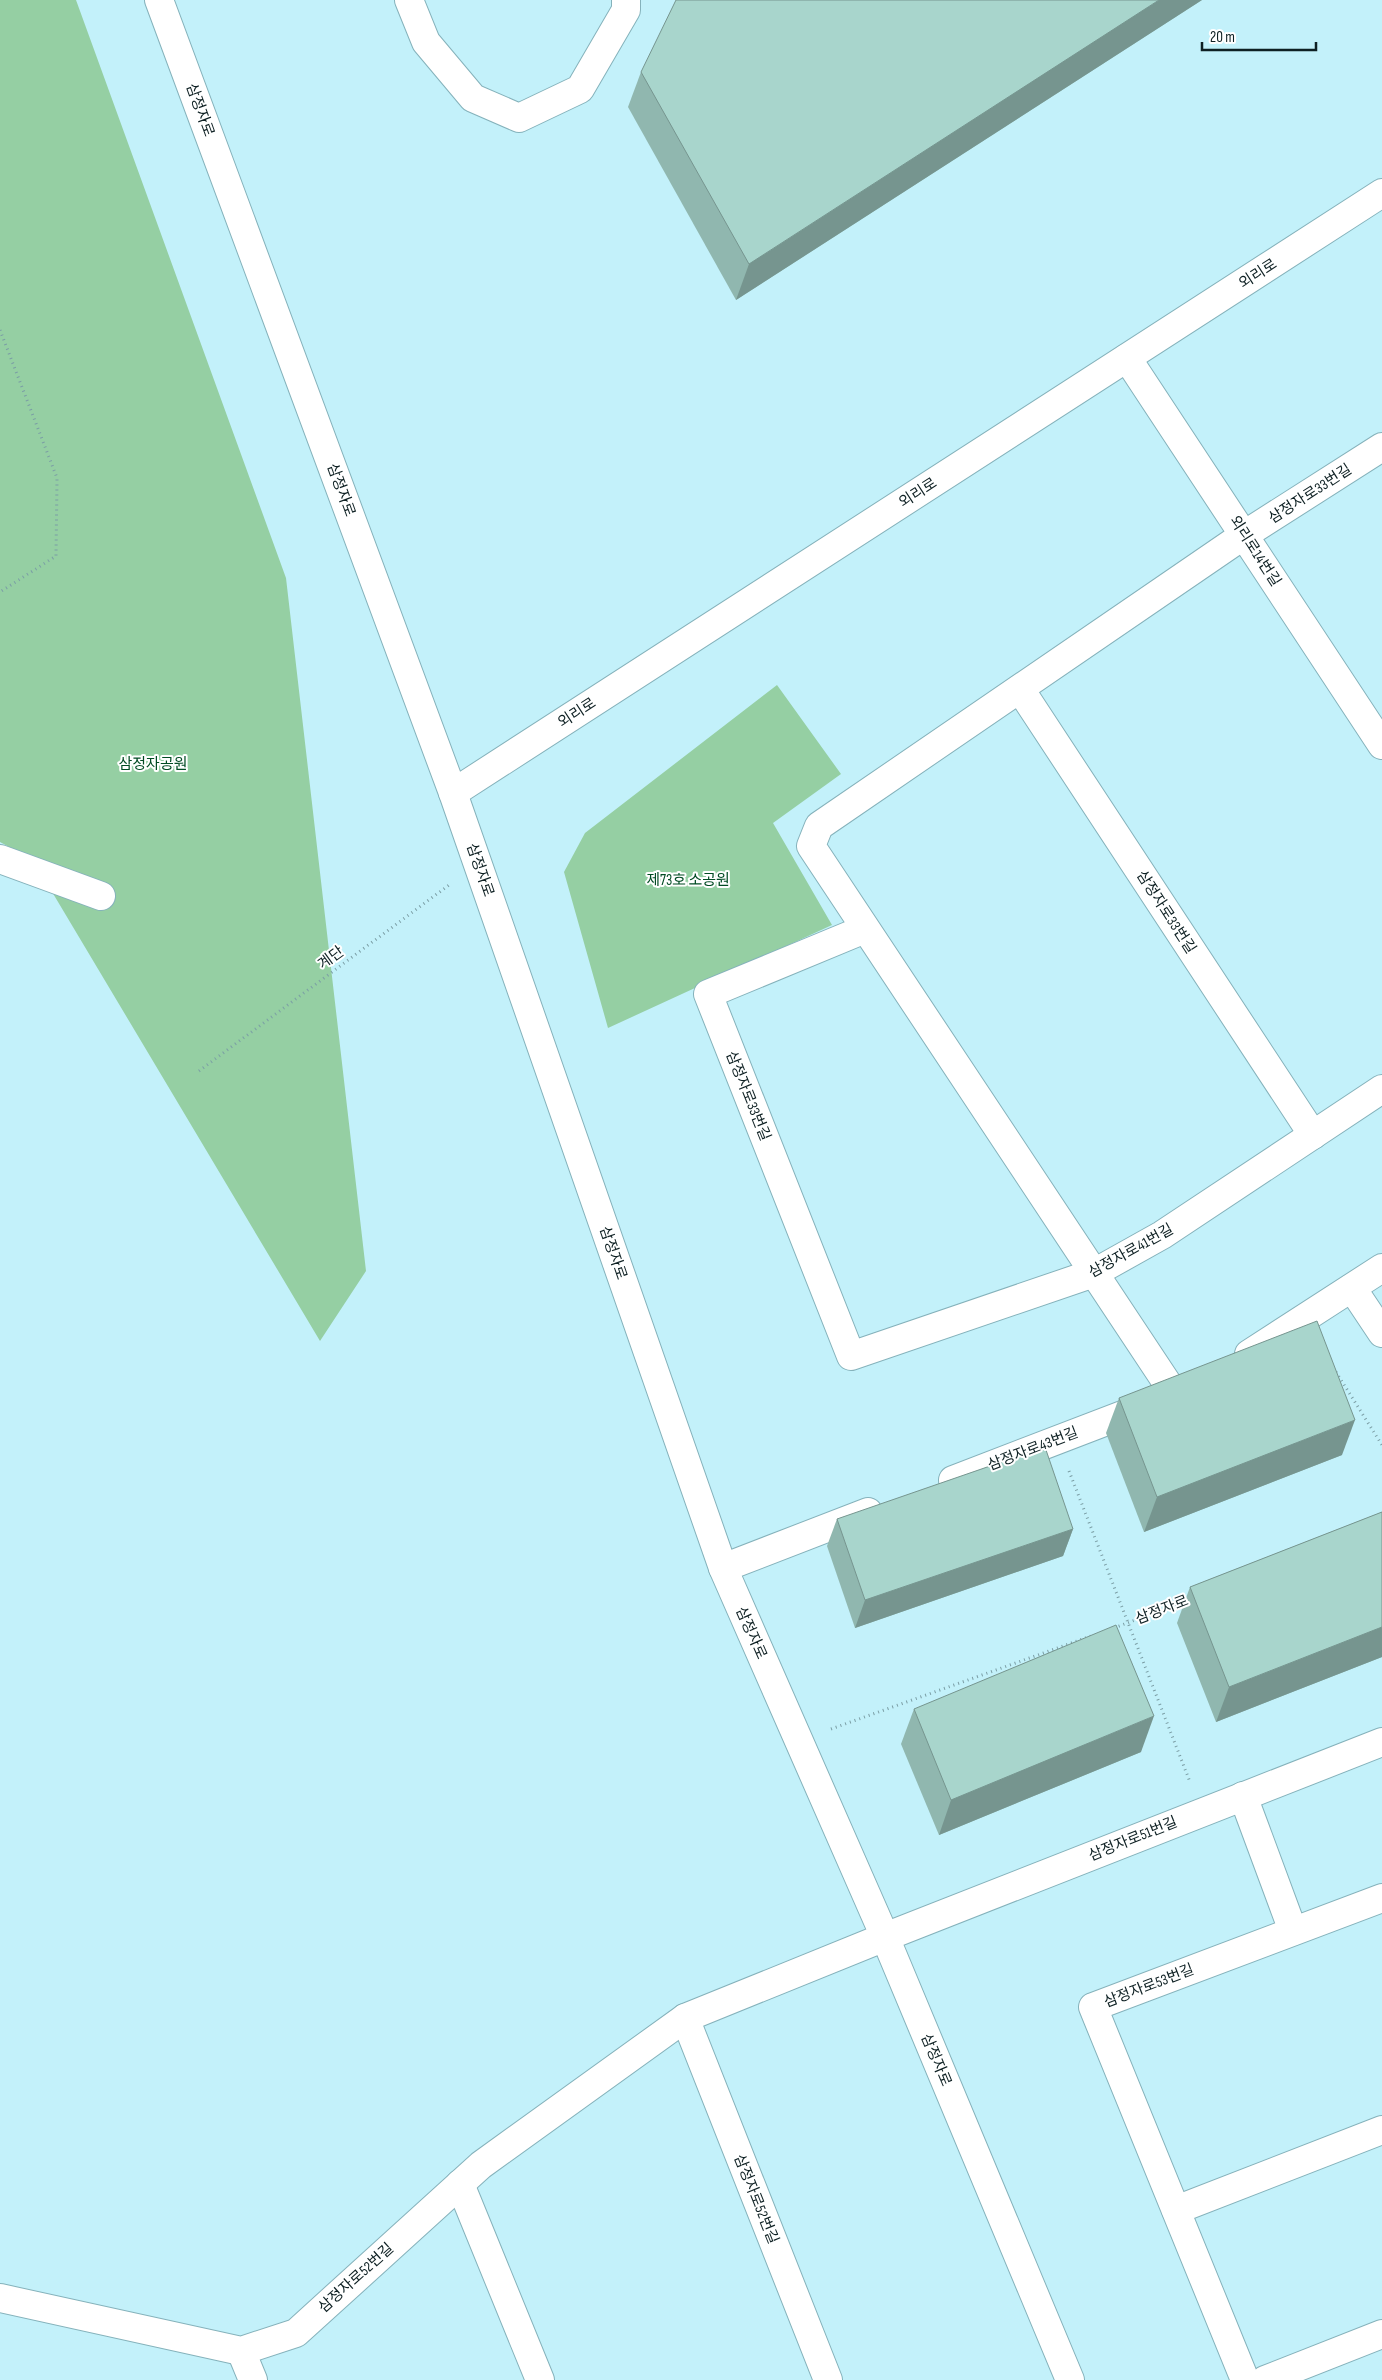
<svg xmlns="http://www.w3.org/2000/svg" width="1382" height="2380" viewBox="0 0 1382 2380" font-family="'Sofia Sans Condensed','Noto Sans KR',sans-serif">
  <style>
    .green { fill: #95cfa3 }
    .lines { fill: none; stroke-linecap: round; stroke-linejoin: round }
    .minor-casing { stroke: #85b2bb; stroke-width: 30 }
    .path { stroke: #7b9ea5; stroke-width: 3; stroke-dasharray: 1 4; stroke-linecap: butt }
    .minor { stroke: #fff; stroke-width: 28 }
    .wall { fill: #90b7af }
    .shaded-wall { fill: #76958f }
    .building { fill: #a8d5cc; stroke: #76958f }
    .labels { text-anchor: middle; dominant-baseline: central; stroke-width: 4; stroke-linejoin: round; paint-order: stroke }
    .street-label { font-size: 15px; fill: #0e2023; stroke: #fff }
    .park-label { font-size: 15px; fill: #014b23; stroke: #fff }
  </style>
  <rect width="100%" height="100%" fill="#c3f1fa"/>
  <g class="green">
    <polygon points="0,0 76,0 286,578 366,1271 320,1341 33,860 0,842"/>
    <polygon points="777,685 841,774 773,823 832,925 608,1028 564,872 585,833"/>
  </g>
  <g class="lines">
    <g class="minor-casing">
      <g id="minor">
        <polyline points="159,0 453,793 723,1568 885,1937 1070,2380"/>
        <polyline points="409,0 426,42 473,98 519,118 580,89 626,10 626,0"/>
        <polyline points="1127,358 1382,745"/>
        <polyline points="1020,689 1313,1135"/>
        <polyline points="453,793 1382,193"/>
        <polyline points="0,859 101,896"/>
        <polyline points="865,929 708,994 851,1356 1094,1273 1162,1235 1382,1089"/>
        <polyline points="1352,1288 1382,1333"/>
        <polyline points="1249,1354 1382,1268"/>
        <polyline points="1175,1395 811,846 819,826 1244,535 1382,447"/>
        <polyline points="953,1480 1146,1406"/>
        <polyline points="723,1568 868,1512"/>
        <polyline points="1243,1796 1293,1931"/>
        <polyline points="685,2018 828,2380"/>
        <polyline points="460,2184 540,2380"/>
        <polyline points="1176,2210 1382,2130"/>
        <polyline points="0,2298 241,2351 296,2333 481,2165 685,2018 885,1937 1382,1742"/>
        <polyline points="241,2351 253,2380"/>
        <polyline points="1245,2380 1093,2007 1382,1898"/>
        <polyline points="1265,2380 1382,2334"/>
      </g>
    </g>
    <g class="path">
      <polyline points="0,330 57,478 56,556 0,592"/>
      <polyline points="199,1071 449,885"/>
      <polyline points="1336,1372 1382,1445"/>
      <polyline points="1069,1471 1190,1782"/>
      <polyline points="1114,1628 1188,1600"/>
      <polyline points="831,1729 1091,1636"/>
    </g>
    <use href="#minor" class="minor"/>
  </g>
  <g class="wall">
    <polygon points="1202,0 736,300 628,107 641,72"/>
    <polygon points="1119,1398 1342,1455 1144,1532 1106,1433"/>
    <polygon points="1382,1512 1382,1657 1216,1722 1177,1623 1190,1587"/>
    <polygon points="837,1519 1073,1529 1063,1556 855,1628 827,1546"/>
    <polygon points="914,1709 1141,1752 939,1835 901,1744"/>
  </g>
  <g class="shaded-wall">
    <polygon points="1159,0 1202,0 736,300 749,264"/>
    <polygon points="1355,1420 1342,1455 1144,1532 1157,1497"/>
    <polygon points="1073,1529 1063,1556 855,1628 865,1600"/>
    <polygon points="1382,1627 1382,1657 1216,1722 1229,1687"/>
    <polygon points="1154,1716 1141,1752 939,1835 951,1800"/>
  </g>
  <g class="building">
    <polygon points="676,0 1159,0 749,264 641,72"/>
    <polygon points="1317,1321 1355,1420 1157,1497 1119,1398"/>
    <polygon points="1045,1447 1073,1529 865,1600 837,1519"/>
    <polygon points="1382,1512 1382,1627 1229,1687 1190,1587"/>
    <polygon points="1116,1625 1154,1716 951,1800 914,1709"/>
  </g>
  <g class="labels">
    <g class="street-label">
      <text transform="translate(200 110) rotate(70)">삼정자로</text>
      <text transform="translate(1258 274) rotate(-33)">외리로</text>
      <text transform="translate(341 490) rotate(70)">삼정자로</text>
      <text transform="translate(918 493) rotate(-33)">외리로</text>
      <text transform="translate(1310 494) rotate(-33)">삼정자로33번길</text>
      <text transform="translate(1255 551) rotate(57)">외리로14번길</text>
      <text transform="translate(577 713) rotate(-33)">외리로</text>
      <text transform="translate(480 870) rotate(71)">삼정자로</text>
      <text transform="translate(1166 912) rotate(57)">삼정자로33번길</text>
      <text transform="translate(331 958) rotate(-36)">계단</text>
      <text transform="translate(748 1096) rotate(68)">삼정자로33번길</text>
      <text transform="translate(1131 1251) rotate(-29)">삼정자로41번길</text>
      <text transform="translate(613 1253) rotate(71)">삼정자로</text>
      <text transform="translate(1033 1449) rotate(-21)">삼정자로43번길</text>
      <text transform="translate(1162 1610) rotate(-21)">삼정자로</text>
      <text transform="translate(751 1633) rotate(66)">삼정자로</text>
      <text transform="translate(1133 1839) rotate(-22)">삼정자로51번길</text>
      <text transform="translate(1149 1986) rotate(-21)">삼정자로53번길</text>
      <text transform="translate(936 2060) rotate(67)">삼정자로</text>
      <text transform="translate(756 2199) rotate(68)">삼정자로52번길</text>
      <text transform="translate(356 2278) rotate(-42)">삼정자로52번길</text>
    </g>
    <g class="park-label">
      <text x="153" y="764">삼정자공원</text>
      <text x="688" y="880">제73호 소공원</text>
    </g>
  </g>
  <path d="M1202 42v8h114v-8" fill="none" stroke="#0e2023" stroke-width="2.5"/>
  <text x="1210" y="42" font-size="15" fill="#0e2023" stroke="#ffffff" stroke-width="4" paint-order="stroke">20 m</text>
</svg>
